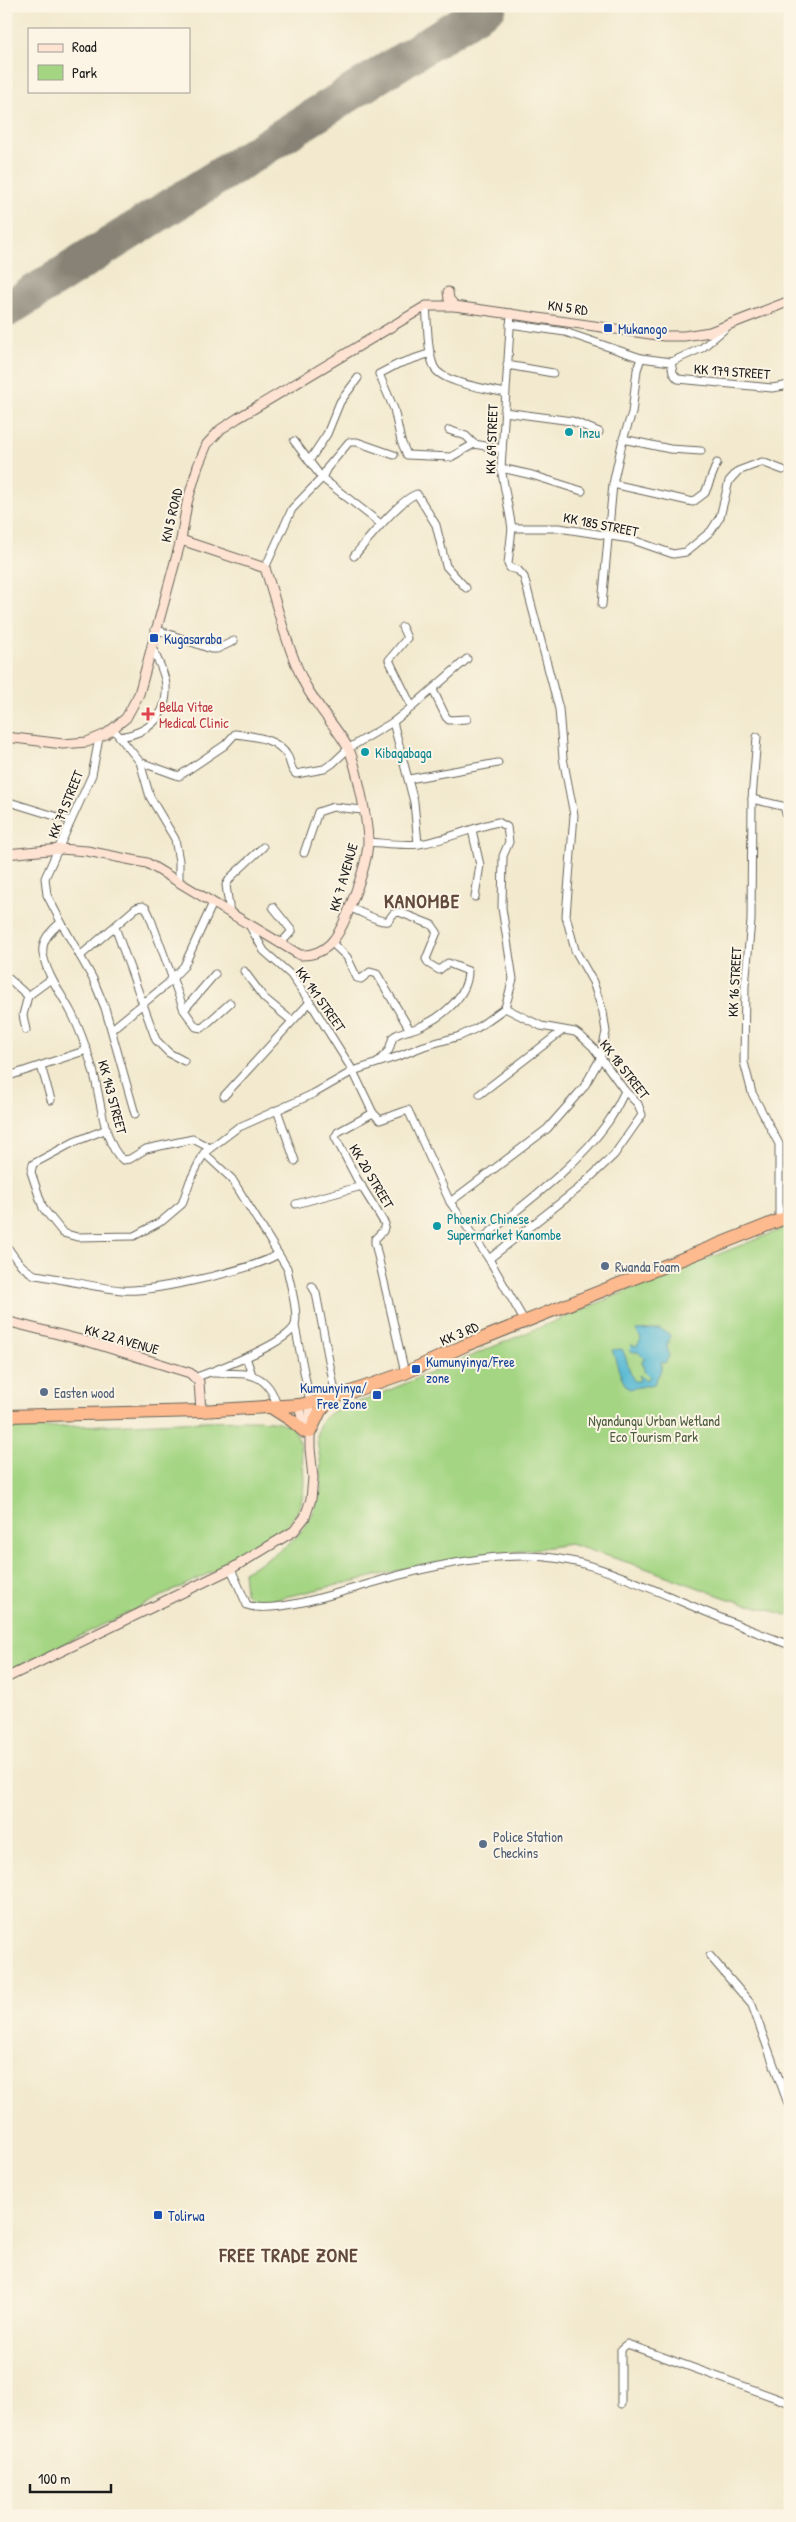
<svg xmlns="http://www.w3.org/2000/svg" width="796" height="2522" viewBox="0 0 796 2522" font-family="'Patrick Hand',sans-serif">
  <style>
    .green { fill: #a4d583; stroke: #607850 }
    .water { fill: #55b8d3; stroke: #386a78 }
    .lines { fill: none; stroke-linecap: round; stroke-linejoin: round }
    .runway { stroke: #878275; stroke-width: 36 }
    .street-casing { stroke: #67645a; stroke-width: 9 }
    .secondary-casing { stroke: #67645a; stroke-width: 11 }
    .highway-casing { stroke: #67645a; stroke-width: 14 }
    .street { stroke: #fff; stroke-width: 7 }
    .secondary { stroke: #fee3d2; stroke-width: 9 }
    .highway { stroke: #fcba8e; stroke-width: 12 }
    .transit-dot { fill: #1a4fb4; stroke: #fcf5e5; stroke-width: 2 }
    .culture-dot { fill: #0f9aa8; stroke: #fcf5e5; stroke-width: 2 }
    .health-dot { fill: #e0444e; stroke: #fcf5e5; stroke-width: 2 }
    .service-dot { fill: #5c6f8a; stroke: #fcf5e5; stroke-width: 2 }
    .labels { text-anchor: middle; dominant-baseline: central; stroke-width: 4; stroke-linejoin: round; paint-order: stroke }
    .street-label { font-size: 14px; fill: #1c1c1c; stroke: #fcf5e5 }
    .transit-label { font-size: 14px; fill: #164399; stroke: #fcf5e5; text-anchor: start }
    .culture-label { font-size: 14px; fill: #0d838f; stroke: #fcf5e5; text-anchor: start }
    .health-label { font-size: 14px; fill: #be3a42; stroke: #fcf5e5; text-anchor: start }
    .service-label { font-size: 14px; fill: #4e5e75; stroke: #fcf5e5; text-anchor: start }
    .park-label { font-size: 14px; fill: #4c5d40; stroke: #fcf5e5 }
    .district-label { font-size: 19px; font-weight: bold; letter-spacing: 1px; fill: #62493e; stroke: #fcf5e5 }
  </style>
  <rect width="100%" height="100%" fill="#fcf5e5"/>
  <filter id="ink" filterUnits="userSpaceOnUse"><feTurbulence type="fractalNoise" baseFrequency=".02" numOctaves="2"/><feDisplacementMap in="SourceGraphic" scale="10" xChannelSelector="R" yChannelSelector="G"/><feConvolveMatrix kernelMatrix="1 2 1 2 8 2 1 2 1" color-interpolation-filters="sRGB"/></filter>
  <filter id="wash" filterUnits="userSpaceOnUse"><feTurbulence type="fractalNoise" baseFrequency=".0096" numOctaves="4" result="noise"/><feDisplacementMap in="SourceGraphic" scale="20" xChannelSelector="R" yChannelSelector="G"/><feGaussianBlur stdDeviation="1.12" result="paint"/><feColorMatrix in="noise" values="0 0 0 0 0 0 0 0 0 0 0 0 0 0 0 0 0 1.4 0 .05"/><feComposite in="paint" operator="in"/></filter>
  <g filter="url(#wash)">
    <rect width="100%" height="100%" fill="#f2e9ce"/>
    <g class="green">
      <path d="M790,1226V1616L726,1598L645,1568L570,1544L423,1565L255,1604L245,1593L243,1572C280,1552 308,1537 320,1494C322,1487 321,1478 321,1471C321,1459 317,1448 317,1437C317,1410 349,1405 368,1399L651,1281Z"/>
      <path d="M204,1421C224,1421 272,1417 288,1425C299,1431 300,1445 302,1456C309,1510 297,1520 255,1551L6,1672V1429Z"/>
    </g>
    <path class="water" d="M660,1329L670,1335L667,1346L669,1356L665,1363L661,1362V1370L654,1384L629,1389C620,1381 617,1362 612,1350L622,1349C628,1360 628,1370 634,1381H640L639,1375L646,1380L650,1377L644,1371L642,1361L645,1359L638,1352H630L631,1345L637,1346L641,1339L636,1330Z"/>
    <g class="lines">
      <polyline class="runway" points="6,310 489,6"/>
    </g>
  </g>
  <g filter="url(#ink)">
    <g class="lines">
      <g class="street-casing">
        <g id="street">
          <path d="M426,306C428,326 427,350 434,367C441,383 490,389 505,393"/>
          <polyline points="510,324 565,332 641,358 671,362 673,373 678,379 772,388 790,385"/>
          <polyline points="431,353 398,364 379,374 394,409 401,441 407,455 451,457 474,444 502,449"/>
          <polyline points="671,362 702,348 728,326"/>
          <polyline points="507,365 553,373"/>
          <polyline points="504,412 572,421 599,432"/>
          <polyline points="449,430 466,436 474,444"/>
          <polyline points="623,439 670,449 701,451"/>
          <polyline points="294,441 322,478 381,524"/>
          <polyline points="309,461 327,434 340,402 358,378"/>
          <polyline points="501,468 532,475 582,491"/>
          <polyline points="613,484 693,502 705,493 717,463"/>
          <polyline points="512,528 559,528 630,539 673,554 686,552 711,531 720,517 729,481 738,471 762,462 783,470"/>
          <path d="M354,556C366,542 401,498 417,494L436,525L446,566L466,588"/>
          <polyline points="265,568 292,509 322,478 327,468 349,442 357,442 394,455"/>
          <polyline points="602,605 613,484 623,439 632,413 637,370 641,358"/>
          <polyline points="402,627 407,638 389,660 412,707"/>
          <polyline points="155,629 211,649 217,649 234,641"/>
          <polyline points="433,690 446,717 449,720 467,719"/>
          <polyline points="393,722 414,802 418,844"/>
          <polyline points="114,730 140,762 150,797 175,839 179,861 179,882"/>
          <path d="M120,737C148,733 168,717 166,685C165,672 156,657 151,645"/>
          <polyline points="757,737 752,799 751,921 745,986 744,1062 752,1093 779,1144 779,1221"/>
          <path d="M99,738L92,775L45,878L47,895L61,922C52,930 41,939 43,954C47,976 61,993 71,1012C81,1031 87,1050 93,1070C100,1093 103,1145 123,1160L130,1159L146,1149L193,1139L210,1148"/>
          <path d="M140,762L179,776L225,745L235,734C253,736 278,738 288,757C291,763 290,769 296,774L324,769L333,763L349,748L393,722L412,707L467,659"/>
          <polyline points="409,779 498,763"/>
          <polyline points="752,799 786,807"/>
          <polyline points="6,801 71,821"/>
          <polyline points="790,801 785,810 790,828"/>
          <polyline points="472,830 480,865 475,897"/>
          <path d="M368,842C384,843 402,846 419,844C446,840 471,828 498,822L507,827L509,842L503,856L502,908L513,979L505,1008"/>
          <polyline points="304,853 318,812 333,807 363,810"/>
          <polyline points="273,907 292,931 280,944"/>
          <path d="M350,908C360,911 379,923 388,921L393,914L399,912L432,925L437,932L426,959L429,964L439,970L448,963L468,971C468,997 441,1018 419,1027C410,1031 401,1031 393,1037L389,1050L379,1061"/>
          <polyline points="230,913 226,885 231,877 263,847"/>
          <polyline points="61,922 93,979 105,1008 135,1114"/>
          <polyline points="248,923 264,951 291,975 310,1002 353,1071 373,1113 338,1132 335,1137 357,1179 385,1224 383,1231 375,1239 375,1243 405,1373"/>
          <polyline points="115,927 156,1040 169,1053 184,1061"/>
          <polyline points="332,943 347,957 357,978 361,979 370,972 377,974 410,1030"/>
          <polyline points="80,956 136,908 142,906 146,908 149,914 184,1010 196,1027 202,1028 230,1003"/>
          <polyline points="244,971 264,998 292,1021"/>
          <polyline points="6,976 28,996 51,979"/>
          <polyline points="184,1010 215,974"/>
          <polyline points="112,1029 166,985 184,966 213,903"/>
          <polyline points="26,1030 23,1015 28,996"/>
          <polyline points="41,1066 51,1100"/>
          <polyline points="6,1077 87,1050"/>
          <polyline points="480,1094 562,1031"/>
          <polyline points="224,1096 310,1002"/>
          <polyline points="277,1110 295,1161"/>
          <polyline points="373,1113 380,1120 408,1110 450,1202 489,1259 525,1322"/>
          <polyline points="107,1129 74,1142 33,1164 31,1172 43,1208 63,1233 77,1237 134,1236 162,1221 182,1204 190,1181 204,1153 237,1128 313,1094 353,1071 399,1056 424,1046 460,1036 477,1028 505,1008"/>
          <polyline points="450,1202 547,1129 584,1087 600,1059 606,1032 603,1012 593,982 575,950 566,916 574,815 563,758 559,709 524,577 518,570 510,568 508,564 512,528 501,468 511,313"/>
          <polyline points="296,1204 362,1186"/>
          <path d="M478,1242C522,1205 575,1169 608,1122C615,1112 620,1101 625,1091"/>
          <path d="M6,1245C14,1257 21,1268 35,1275C64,1279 92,1287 122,1290C148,1293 257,1269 278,1254"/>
          <polyline points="489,1259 579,1188 614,1155 642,1115 638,1104 625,1091 593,1047 582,1037 575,1032 541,1026 505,1008"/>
          <polyline points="312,1286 316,1293 336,1397"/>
          <polyline points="295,1326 310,1402"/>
          <polyline points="246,1357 252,1375"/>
          <path d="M212,1373C245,1374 267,1369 277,1406"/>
          <path d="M197,1377C216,1370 288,1343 295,1325C299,1312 289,1281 287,1268L232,1179L204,1153"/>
          <path d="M231,1569L247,1605C278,1617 372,1581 408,1573C445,1564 485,1556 524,1556C579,1555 628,1579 678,1600C715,1616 752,1631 790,1645"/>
          <polyline points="710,1956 752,2005 790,2109"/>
          <polyline points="621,2404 621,2349 627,2344 790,2403"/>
        </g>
      </g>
      <g class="secondary-casing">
        <g id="secondary">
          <polyline points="448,292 449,299 455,306"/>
          <polyline points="6,737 63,744 87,742 106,734 126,718 139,694 181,540 187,503 198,466 207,444 221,429 238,418 426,306 455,306 664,336 684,336 710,332 790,301"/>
          <path d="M6,854L60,849L87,851L147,863L300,955C327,956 338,937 347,915C355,893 367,866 368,842C368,824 356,760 347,746C333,722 312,702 301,676C285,642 277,604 265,568L181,540"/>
          <polyline points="6,1321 93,1343 190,1373 199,1382 201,1411"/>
          <polyline points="299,1405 305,1431"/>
          <polyline points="6,1678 231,1569 294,1531 305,1517 311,1499 313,1478 310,1448 310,1402"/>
        </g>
      </g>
      <g class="highway-casing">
        <g id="highway">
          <polyline points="269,1406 291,1420 305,1432"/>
          <polyline points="6,1416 201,1411 299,1405 336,1397 405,1373 466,1345 790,1216"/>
          <polyline points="310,1432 320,1411 332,1397"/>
        </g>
      </g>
      <use href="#street" class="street"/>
      <use href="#secondary" class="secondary"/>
      <use href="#highway" class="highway"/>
    </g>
  </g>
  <g class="transit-dot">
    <rect x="603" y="323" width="10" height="10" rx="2.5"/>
    <rect x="149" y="633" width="10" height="10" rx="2.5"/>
    <rect x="411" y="1364" width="10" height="10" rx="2.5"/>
    <rect x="372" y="1390" width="10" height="10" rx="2.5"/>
    <rect x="153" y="2210" width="10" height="10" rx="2.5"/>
  </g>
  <g class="culture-dot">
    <circle cx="569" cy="432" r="5"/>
    <circle cx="365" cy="752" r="5"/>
    <circle cx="437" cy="1226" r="5"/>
  </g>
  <path class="health-dot" d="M145.5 706.5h5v5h5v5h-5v5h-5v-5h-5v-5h5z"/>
  <g class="service-dot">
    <circle cx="605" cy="1266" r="5"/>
    <circle cx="44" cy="1392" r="5"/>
    <circle cx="483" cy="1844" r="5"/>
  </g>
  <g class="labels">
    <g class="street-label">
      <text transform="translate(568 307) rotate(8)">KN 5 RD</text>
      <text transform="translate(732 371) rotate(4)">KK 179 STREET</text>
      <text transform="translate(491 439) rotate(-88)">KK 69 STREET</text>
      <text transform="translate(171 515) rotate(-77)">KN 5 ROAD</text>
      <text transform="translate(601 524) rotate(11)">KK 185 STREET</text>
      <text transform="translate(65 804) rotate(-68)">KK 79 STREET</text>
      <text transform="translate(343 877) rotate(-74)">KK 7 AVENUE</text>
      <text transform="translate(734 982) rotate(-87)">KK 16 STREET</text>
      <text transform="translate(321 999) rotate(55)">KK 141 STREET</text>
      <text transform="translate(625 1069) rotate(52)">KK 18 STREET</text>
      <text transform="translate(113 1097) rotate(75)">KK 143 STREET</text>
      <text transform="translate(372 1176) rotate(59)">KK 20 STREET</text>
      <text transform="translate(459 1333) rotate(-23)">KK 3 RD</text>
      <text transform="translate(122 1339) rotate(16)">KK 22 AVENUE</text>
    </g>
    <g class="transit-label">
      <text x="618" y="328">Mukanogo</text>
      <text x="164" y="638">Kugasaraba</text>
      <text x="426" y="1361">Kumunyinya/Free<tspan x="426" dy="16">zone</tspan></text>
      <text x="367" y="1387" text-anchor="end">Kumunyinya/<tspan x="367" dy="16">Free Zone</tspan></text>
      <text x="168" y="2215">Tolirwa</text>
    </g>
    <g class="culture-label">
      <text x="579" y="432">Inzu</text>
      <text x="375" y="752">Kibagabaga</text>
      <text x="447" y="1218">Phoenix Chinese<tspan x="447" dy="16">Supermarket Kanombe</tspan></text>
    </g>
    <g class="health-label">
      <text x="159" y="706">Bella Vitae<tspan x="159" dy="16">Medical Clinic</tspan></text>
    </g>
    <g class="service-label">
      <text x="615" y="1266">Rwanda Foam</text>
      <text x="54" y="1392">Easten wood</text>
      <text x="493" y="1836">Police Station<tspan x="493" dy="16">Checkins</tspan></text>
    </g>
    <g class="park-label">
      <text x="654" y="1420">Nyandungu Urban Wetland<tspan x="654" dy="16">Eco Tourism Park</tspan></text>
    </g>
    <g class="district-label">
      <text x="422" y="901">KANOMBE</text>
      <text x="289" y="2255">FREE TRADE ZONE</text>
    </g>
  </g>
  <rect width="796" height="2522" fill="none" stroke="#fcf5e5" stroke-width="25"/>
  <rect x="28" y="28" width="162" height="65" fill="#fcf5e5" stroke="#a29e95"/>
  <rect x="38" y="44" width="25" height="8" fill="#fee3d2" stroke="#a29e95"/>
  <text x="72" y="52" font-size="15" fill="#1c1c1c">Road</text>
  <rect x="38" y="65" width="25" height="15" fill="#a4d583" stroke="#a29e95"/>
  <text x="72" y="78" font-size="15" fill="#1c1c1c">Park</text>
  <path d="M30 2484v8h81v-8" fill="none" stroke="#1c1c1c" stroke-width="2.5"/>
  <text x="38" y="2484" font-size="15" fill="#1c1c1c" stroke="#fcf5e5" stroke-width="4" paint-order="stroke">100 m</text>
</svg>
